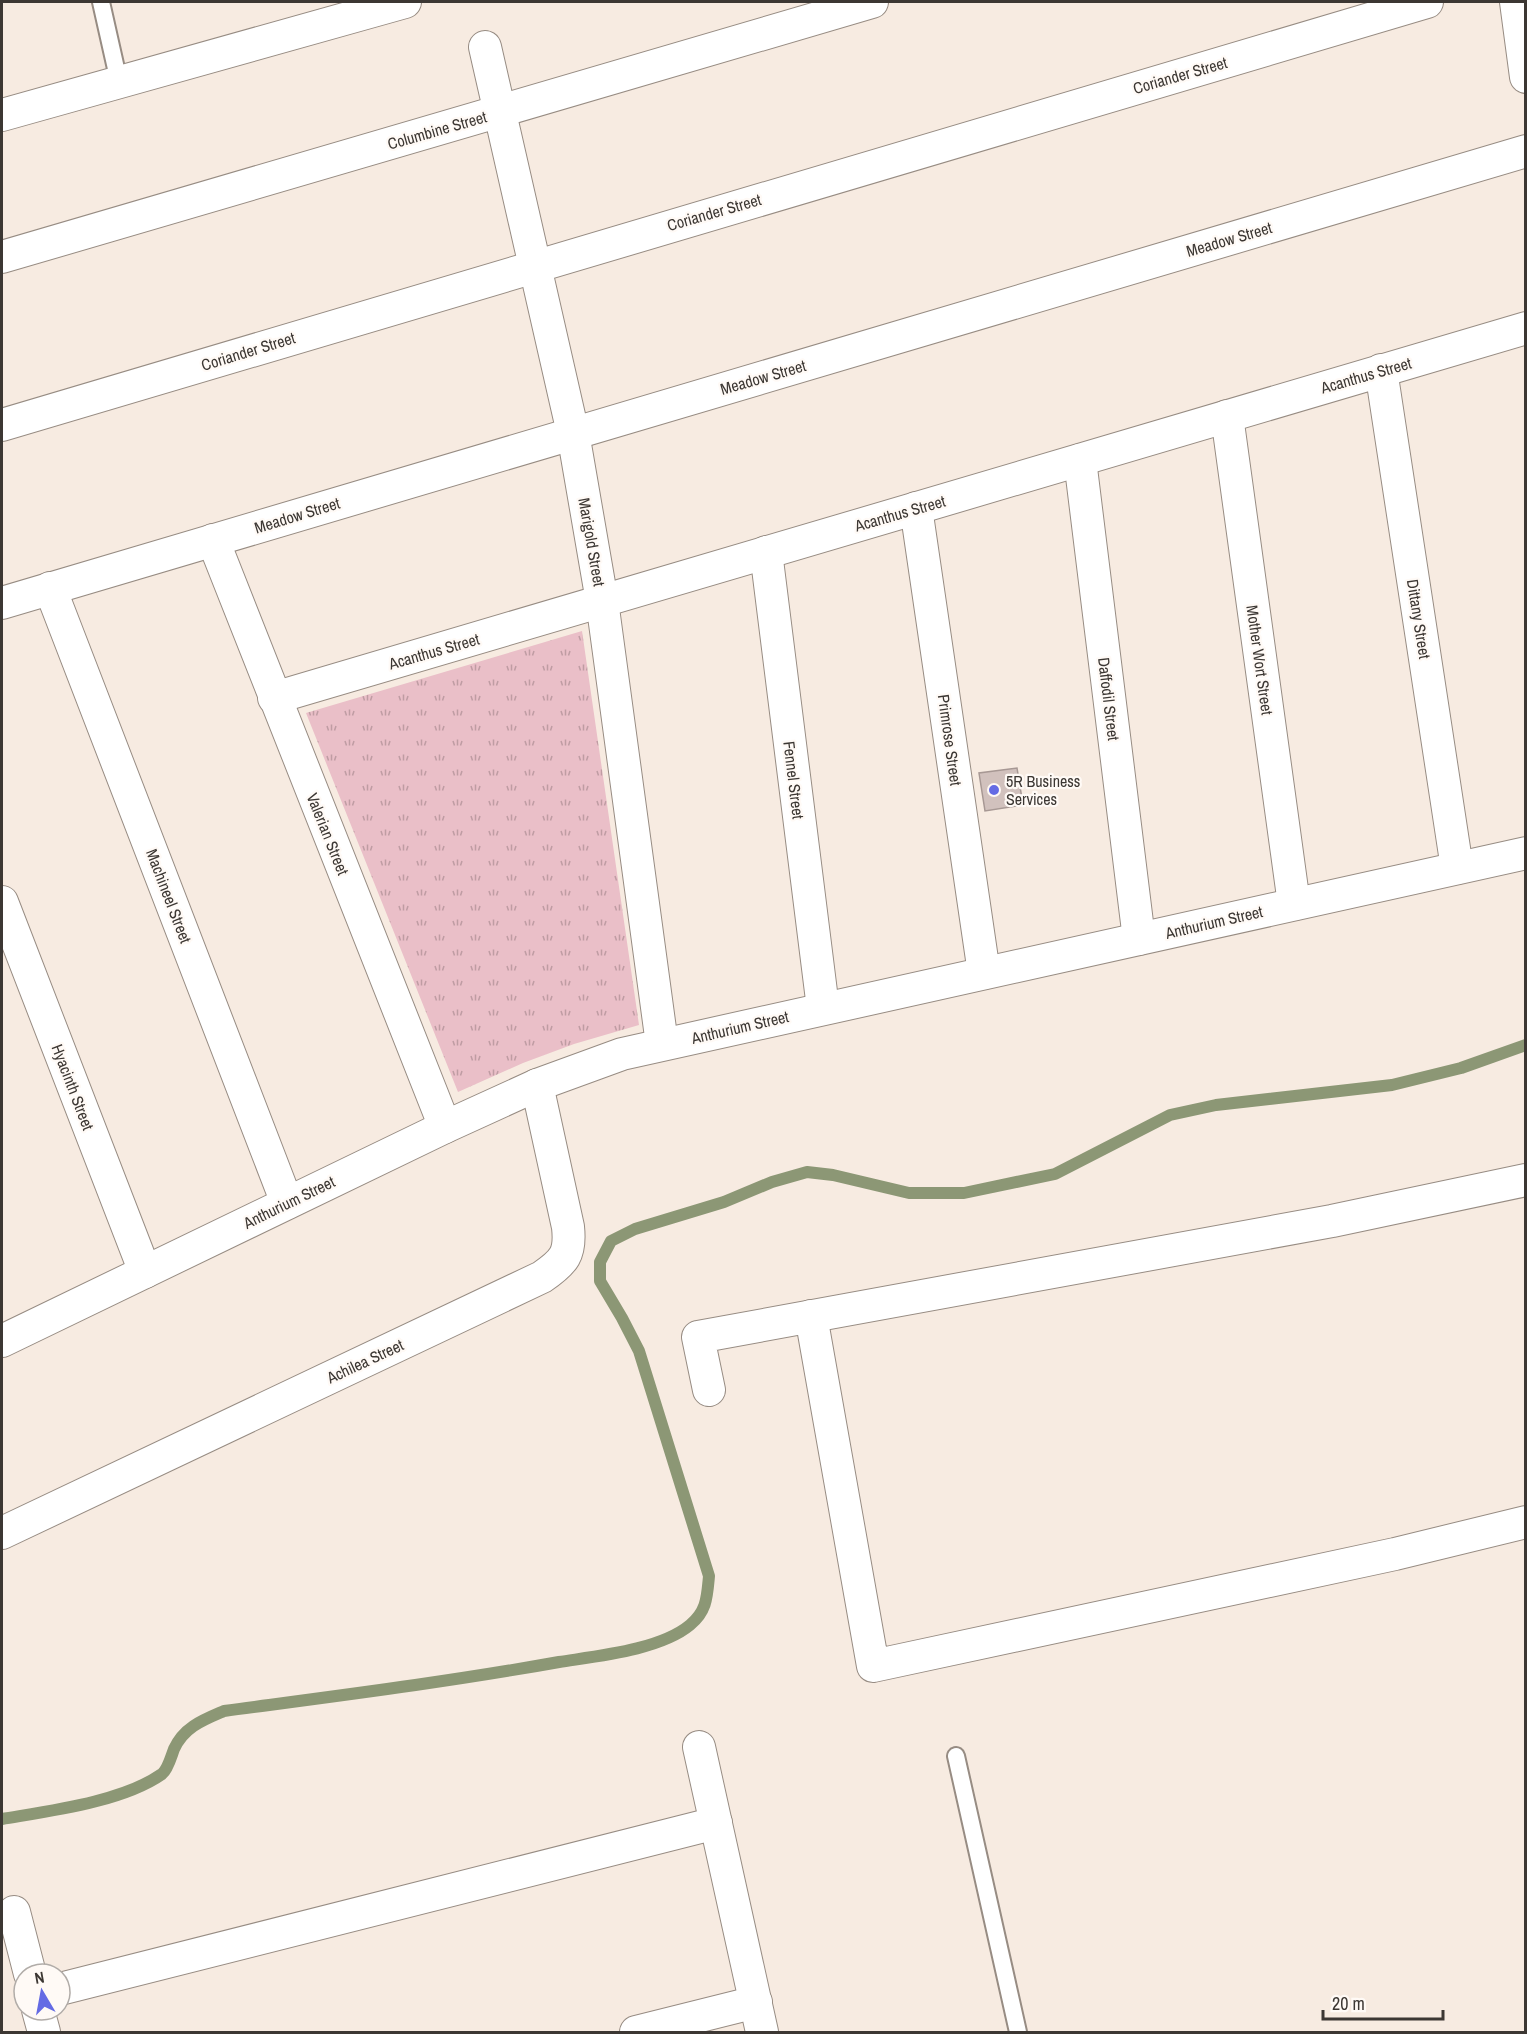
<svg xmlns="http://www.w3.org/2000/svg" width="1527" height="2034" viewBox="0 0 1527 2034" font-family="'Archivo Narrow',sans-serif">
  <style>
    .park { fill: url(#park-tufts) }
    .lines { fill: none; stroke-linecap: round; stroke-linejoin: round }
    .stream { stroke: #8c9775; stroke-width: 12 }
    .building { fill: #d1c1bd; stroke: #a79894; stroke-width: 1.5 }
    .service-casing { stroke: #978c83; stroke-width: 20 }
    .minor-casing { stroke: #978c83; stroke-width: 34 }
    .service { stroke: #fff; stroke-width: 16 }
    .minor { stroke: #fff; stroke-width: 32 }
    .poi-dot { fill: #646be4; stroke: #fffaf6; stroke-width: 2 }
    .labels { text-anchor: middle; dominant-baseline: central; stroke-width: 4.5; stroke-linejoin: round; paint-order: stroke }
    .street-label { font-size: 16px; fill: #3c3733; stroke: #fffaf6 }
    .poi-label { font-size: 16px; fill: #3c3733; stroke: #fffaf6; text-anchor: start }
  </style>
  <defs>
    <pattern id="park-tufts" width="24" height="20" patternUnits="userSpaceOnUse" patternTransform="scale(1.5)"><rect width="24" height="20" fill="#eabfc8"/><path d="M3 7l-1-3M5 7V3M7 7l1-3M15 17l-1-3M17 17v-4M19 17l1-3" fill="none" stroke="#bf9ca3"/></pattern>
  </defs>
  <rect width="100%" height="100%" fill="#f7ebe1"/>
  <polygon class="park" points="582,631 639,1025 574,1044 523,1063 458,1092 306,713"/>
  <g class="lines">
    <path class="stream" d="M2,1819C49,1811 122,1802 162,1774C168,1769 171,1757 174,1749C184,1727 203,1720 224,1711C336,1696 448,1682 559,1662C597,1656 660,1650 690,1625C707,1611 707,1597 709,1576L639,1351L622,1318L600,1281V1262L611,1241L635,1229L724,1202L772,1182L807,1172L833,1175L909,1193H964L1055,1174L1170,1115L1216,1105L1392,1085L1461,1068L1526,1045"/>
  </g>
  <polygon class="building" points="1017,768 1023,805 985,811 979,773"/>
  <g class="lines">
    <g class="service-casing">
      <g id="service">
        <polyline points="101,2 119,82"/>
        <polyline points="956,1756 1018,2032"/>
      </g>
    </g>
    <g class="minor-casing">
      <g id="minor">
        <polyline points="1516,2 1526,77"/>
        <polyline points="485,47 573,433 602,601 662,1044"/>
        <polyline points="2,115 405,2"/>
        <polyline points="2,257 872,2"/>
        <polyline points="1381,370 1457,868"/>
        <polyline points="1227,416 1294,904"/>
        <polyline points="2,425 1427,2"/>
        <polyline points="1080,460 1139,939"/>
        <polyline points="916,508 984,973"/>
        <polyline points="213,540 445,1127"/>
        <polyline points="766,552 823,1008"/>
        <polyline points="50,588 287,1203"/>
        <polyline points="2,603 1526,151"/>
        <polyline points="274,698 1526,328"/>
        <polyline points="2,902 145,1272"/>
        <polyline points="811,1316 873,1666 1395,1554 1526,1522"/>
        <polyline points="2,1341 445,1127 537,1085 622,1054 1526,853"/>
        <polyline points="709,1390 698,1337 1332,1221 1526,1180"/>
        <path d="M2,1533L542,1277C564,1262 571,1254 568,1227L537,1085"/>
        <polyline points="699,1747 762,2032"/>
        <polyline points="14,1912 30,1974"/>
        <polyline points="60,1989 716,1823"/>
        <polyline points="38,2010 44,2032"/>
        <polyline points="636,2032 756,2002"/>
      </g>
    </g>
    <use href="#service" class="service"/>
    <use href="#minor" class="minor"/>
  </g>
  <circle class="poi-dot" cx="994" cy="790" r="6"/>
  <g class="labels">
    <g class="street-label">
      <text transform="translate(1180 75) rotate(-16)">Coriander Street</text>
      <text transform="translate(437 130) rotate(-16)">Columbine Street</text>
      <text transform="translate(714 212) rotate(-16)">Coriander Street</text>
      <text transform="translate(1229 239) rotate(-16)">Meadow Street</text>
      <text transform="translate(248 351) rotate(-17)">Coriander Street</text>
      <text transform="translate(1366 375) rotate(-16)">Acanthus Street</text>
      <text transform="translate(763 377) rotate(-16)">Meadow Street</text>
      <text transform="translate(900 513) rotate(-16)">Acanthus Street</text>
      <text transform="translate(297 515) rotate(-17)">Meadow Street</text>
      <text transform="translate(592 542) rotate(80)">Marigold Street</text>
      <text transform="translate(1419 619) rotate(81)">Dittany Street</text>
      <text transform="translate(434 651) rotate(-16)">Acanthus Street</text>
      <text transform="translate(1260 660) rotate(82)">Mother Wort Street</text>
      <text transform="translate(1109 699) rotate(83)">Daffodil Street</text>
      <text transform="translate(950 740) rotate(82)">Primrose Street</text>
      <text transform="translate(794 780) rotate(83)">Fennel Street</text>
      <text transform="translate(328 834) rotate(68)">Valerian Street</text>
      <text transform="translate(169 896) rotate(69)">Machineel Street</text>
      <text transform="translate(1214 922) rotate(-13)">Anthurium Street</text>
      <text transform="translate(740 1027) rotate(-13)">Anthurium Street</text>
      <text transform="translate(73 1087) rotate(69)">Hyacinth Street</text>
      <text transform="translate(289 1202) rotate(-26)">Anthurium Street</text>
      <text transform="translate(365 1361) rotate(-25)">Achilea Street</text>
    </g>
    <g class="poi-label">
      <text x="1006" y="781">5R Business<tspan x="1006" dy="18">Services</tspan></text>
    </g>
  </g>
  <rect width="1527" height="2034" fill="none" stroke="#3c3733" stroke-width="6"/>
  <g transform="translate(42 1992) rotate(350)"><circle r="28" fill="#fffaf6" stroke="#b1aca8" stroke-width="1.5"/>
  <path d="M0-4.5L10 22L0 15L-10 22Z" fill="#646be4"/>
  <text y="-9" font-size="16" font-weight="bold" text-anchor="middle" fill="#3c3733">N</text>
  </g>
  <path d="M1323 2010v9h120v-9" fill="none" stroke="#3c3733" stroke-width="3"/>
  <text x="1332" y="2010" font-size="18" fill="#3c3733" stroke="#fffaf6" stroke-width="4.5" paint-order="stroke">20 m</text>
</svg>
